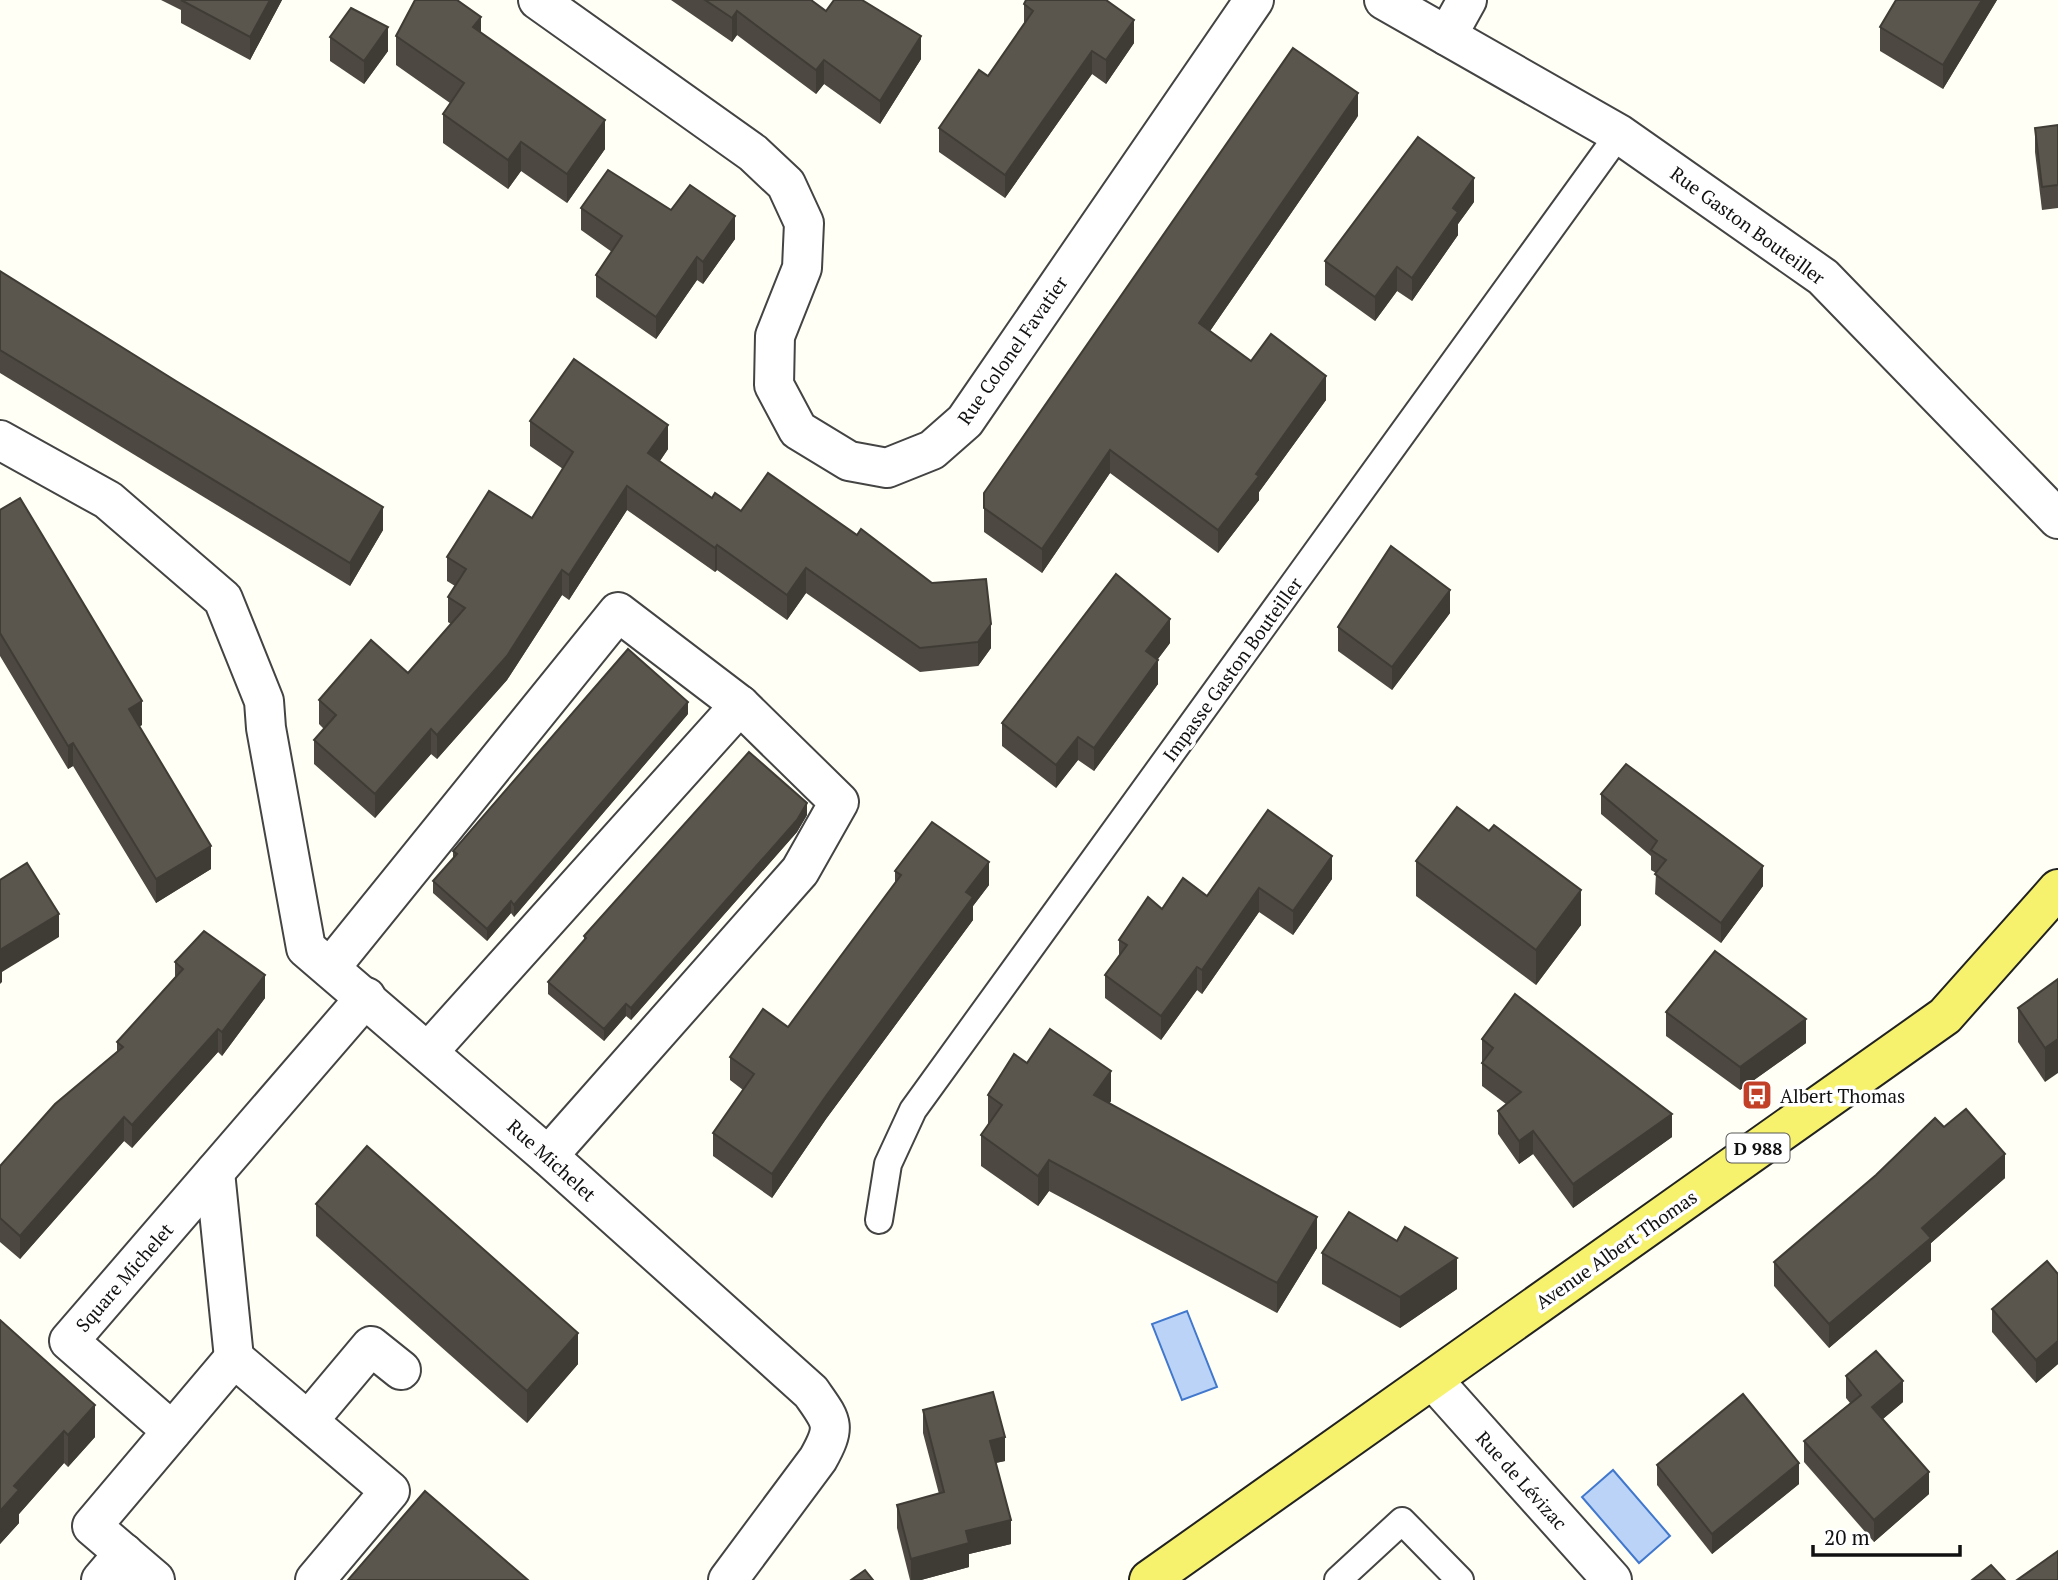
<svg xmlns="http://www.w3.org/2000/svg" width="2058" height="1580" viewBox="0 0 2058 1580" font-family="'PT Serif',serif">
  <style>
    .water { fill: #bad3f6; stroke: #4178cd; stroke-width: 2 }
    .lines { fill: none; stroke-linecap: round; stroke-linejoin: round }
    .service-casing { stroke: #444; stroke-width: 30 }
    .minor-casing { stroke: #444; stroke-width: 42 }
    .primary-casing { stroke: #222; stroke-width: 42 }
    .service { stroke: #fff; stroke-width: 26 }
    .minor { stroke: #fff; stroke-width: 38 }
    .primary { stroke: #f7f26d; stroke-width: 38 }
    .wall { fill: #4d4942 }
    .shaded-wall { fill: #3f3c36 }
    .building { fill: #5a554d; stroke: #3f3c36; stroke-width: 2 }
    .labels { text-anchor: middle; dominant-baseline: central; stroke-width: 7; stroke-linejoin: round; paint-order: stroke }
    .shield { fill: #fff; stroke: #585858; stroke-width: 2 }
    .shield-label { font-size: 18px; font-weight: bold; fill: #111 }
    .street-label { font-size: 19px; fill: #111; stroke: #fff }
    .poi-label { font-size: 19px; fill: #111; stroke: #fff; text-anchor: start }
  </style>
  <rect width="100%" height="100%" fill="#fffff5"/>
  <g class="water">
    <polygon points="1187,1311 1217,1387 1182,1400 1152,1324"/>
    <polygon points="1613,1470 1670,1536 1639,1563 1582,1497"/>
  </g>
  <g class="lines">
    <g class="service-casing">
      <g id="service">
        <polyline points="879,1220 888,1164 913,1110 1619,134"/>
        <polyline points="1338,1580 1402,1521 1460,1580"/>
      </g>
    </g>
    <g class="minor-casing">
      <g id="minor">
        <polyline points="538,0 753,153 786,184 804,223 802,268 775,336 774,385 798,430 849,461 887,468 932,450 965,421 1254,0"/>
        <polyline points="1384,0 1619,134 1823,277 2058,519"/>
        <polyline points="1447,36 1467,0"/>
        <path d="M0,440L108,500L223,599L264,701L266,728L306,948L548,1156L811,1392C832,1422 837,1425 818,1459L728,1580"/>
        <polyline points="330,968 618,612 740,705"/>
        <polyline points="429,1051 740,705 839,802 800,871 548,1156"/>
        <polyline points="215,1172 234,1358"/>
        <polyline points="1433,1380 1612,1580"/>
        <polyline points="308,1421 371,1346 401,1370"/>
        <polyline points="172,1431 69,1341 366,997"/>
        <polyline points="101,1580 124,1553"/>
        <polyline points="155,1580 92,1526 234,1358 390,1491 315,1580"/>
      </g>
    </g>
    <g class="primary-casing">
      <polyline id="primary" points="1149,1580 1945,1016 2058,889"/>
    </g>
    <use href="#service" class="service"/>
    <use href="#minor" class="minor"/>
    <use href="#primary" class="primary"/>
  </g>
  <g class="wall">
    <polygon points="161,0 282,0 250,60 181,23 181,10"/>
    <polygon points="671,0 811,0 826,11 921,59 880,124 824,84 816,94 737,35 732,42"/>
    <polygon points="1896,0 1997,0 1943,89 1880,51 1880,27"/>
    <polygon points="1024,4 1134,43 1106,84 1092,74 1005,198 939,152 939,128 988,76 1024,24"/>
    <polygon points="481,33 605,149 567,203 521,171 508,189 443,143 443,114 450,103 396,65 396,36"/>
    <polygon points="330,37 388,51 364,84 330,61"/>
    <polygon points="1358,116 1210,331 1251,361 1326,400 1259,492 1259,500 1218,553 1110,473 1042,573 984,532 984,493"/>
    <polygon points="2058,125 2058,208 2042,210 2035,152 2035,128"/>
    <polygon points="1474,202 1458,224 1458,235 1412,301 1397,291 1375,321 1325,285 1325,261"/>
    <polygon points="581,208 671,210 735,239 703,284 697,280 656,339 596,297 596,275 612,252 581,230"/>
    <polygon points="0,271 176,381 383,530 350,586 0,373"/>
    <polygon points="530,421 668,449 660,461 712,498 741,511 991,648 978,666 920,672 806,593 787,620 717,570 715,572 627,510 569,600 562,595 507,680 437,759 431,754 375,818 314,764 314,740 324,729 319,724 319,700 408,673 451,624 448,622 448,597 455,586 447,581 447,557 532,518 563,469 530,446"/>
    <polygon points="0,510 142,725 139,726 211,869 156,903 73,766 68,769 0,656"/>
    <polygon points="1450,613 1392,690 1338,651 1338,627"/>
    <polygon points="1170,643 1157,660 1158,684 1094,771 1078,760 1056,788 1002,746 1002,723"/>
    <polygon points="688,714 514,917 511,913 487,941 433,893 433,881 453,858 453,851"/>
    <polygon points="1601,794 1763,886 1721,943 1655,894 1656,873 1651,870 1651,856 1601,814"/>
    <polygon points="807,815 797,832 631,1020 626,1016 604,1041 548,994 548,982 584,940 584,936"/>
    <polygon points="1416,861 1581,925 1536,985 1416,896"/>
    <polygon points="895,871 989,885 973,906 973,920 826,1119 772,1198 713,1156 713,1133 743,1090 730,1080 730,1057 788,1027 895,883"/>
    <polygon points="1332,879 1293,935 1259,912 1202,994 1197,990 1161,1040 1105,998 1105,975 1119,956 1119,940 1162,909 1207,896"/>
    <polygon points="175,962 265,998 222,1056 218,1052 132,1148 124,1141 20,1259 0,1242 0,1166 117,1052 117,1042 175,977"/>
    <polygon points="2058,979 2045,1082 2018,1042 2018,1008"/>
    <polygon points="1666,1012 1806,1043 1740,1090 1666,1036"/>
    <polygon points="1482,1039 1672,1137 1573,1208 1533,1154 1519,1164 1498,1134 1498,1111 1506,1104 1482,1086"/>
    <polygon points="1027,1063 1111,1101 1109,1104 1317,1248 1277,1313 1049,1191 1038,1206 981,1166 981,1135 988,1125 988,1095"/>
    <polygon points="1944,1127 2005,1178 1931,1243 1931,1261 1829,1348 1774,1286 1774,1262"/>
    <polygon points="316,1204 578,1364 527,1423 316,1236"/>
    <polygon points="1322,1253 1457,1289 1400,1328 1322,1284"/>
    <polygon points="2058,1274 2058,1364 2036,1383 1992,1332 1992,1309"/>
    <polygon points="0,1320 95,1437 68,1467 64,1463 19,1514 19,1523 0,1544"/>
    <polygon points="1846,1376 1903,1402 1883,1419 1929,1494 1874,1542 1804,1462 1804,1441 1850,1403 1846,1398"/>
    <polygon points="923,1410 1005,1461 996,1463 1011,1544 969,1554 969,1567 921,1580 910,1580 897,1528 897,1505 939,1494 923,1433"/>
    <polygon points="1657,1465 1799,1484 1712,1554 1657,1485"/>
  </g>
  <g class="shaded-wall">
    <polygon points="270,0 282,0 250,60 250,37"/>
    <polygon points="1982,0 1997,0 1943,89 1943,65"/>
    <polygon points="737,11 737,35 732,42 732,18"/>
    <polygon points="481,17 481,46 473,27"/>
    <polygon points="1134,20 1134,43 1106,84 1106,60"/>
    <polygon points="388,27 388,51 364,84 364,61"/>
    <polygon points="921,36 921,59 880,124 880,101"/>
    <polygon points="1092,51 1092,74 1005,198 1005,175"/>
    <polygon points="824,60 824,84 816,94 816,70"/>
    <polygon points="1358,93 1358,116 1199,347 1199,323"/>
    <polygon points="605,120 605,149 567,203 567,174"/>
    <polygon points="521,142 521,171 508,189 508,160"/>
    <polygon points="1474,178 1474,202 1458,224 1458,235 1412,301 1412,278 1453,208"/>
    <polygon points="735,216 735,239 703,284 703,262"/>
    <polygon points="697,257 697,280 656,339 656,317"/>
    <polygon points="1397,267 1397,291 1375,321 1375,297"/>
    <polygon points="1326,376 1326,400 1259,492 1259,500 1218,553 1218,530 1256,474"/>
    <polygon points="668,425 668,449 648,478 648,453"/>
    <polygon points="1110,450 1110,473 1042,573 1042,549"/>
    <polygon points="627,486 627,510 569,600 569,575"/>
    <polygon points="383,507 383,530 350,586 350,563"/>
    <polygon points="717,545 717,570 715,572 715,548"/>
    <polygon points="806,568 806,593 787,620 787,595"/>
    <polygon points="562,570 562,595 507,680 437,759 437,735"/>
    <polygon points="1450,590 1450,613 1392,690 1392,667"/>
    <polygon points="1170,619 1170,643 1146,675 1146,651"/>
    <polygon points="991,624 991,648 978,666 978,642"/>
    <polygon points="1158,660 1158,684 1094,771 1094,748"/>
    <polygon points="142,701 142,725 129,733 129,709"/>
    <polygon points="688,702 688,714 514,917 514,905"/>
    <polygon points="431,729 431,754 375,818 375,794"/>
    <polygon points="1078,737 1078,760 1056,788 1056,765"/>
    <polygon points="73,743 73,766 68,769 68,746"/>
    <polygon points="807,803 807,815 797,832 631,1020 631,1008"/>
    <polygon points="211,846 211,869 156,903 156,879"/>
    <polygon points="1332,856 1332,879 1293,935 1293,911"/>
    <polygon points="989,862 989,885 973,906 973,920 826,1119 772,1198 772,1174 966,892"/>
    <polygon points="1763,866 1763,886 1721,943 1721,923"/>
    <polygon points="1259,888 1259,912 1202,994 1202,970"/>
    <polygon points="1581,890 1581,925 1536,985 1536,950"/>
    <polygon points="511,901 511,913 487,941 487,929"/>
    <polygon points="59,914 59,937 2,972 2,982 0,984 0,950"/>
    <polygon points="1197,967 1197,990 1161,1040 1161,1016"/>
    <polygon points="265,975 265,998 222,1056 222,1032"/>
    <polygon points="626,1004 626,1016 604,1041 604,1029"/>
    <polygon points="1806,1019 1806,1043 1740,1090 1740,1067"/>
    <polygon points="218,1029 218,1052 132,1148 132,1125"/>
    <polygon points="2058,1039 2058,1073 2045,1082 2045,1048"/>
    <polygon points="1111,1071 1111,1101 1094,1126 1094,1095"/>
    <polygon points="1672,1114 1672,1137 1573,1208 1573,1184"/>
    <polygon points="124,1117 124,1141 20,1259 20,1236"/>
    <polygon points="1533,1131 1533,1154 1519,1164 1519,1141"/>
    <polygon points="2005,1154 2005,1178 1931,1243 1931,1261 1829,1348 1829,1324 1922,1228"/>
    <polygon points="1049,1160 1049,1191 1038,1206 1038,1176"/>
    <polygon points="1317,1217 1317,1248 1277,1313 1277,1283"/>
    <polygon points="1457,1258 1457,1289 1400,1328 1400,1297"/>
    <polygon points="578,1333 578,1364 527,1423 527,1391"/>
    <polygon points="2058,1341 2058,1364 2036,1383 2036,1360"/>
    <polygon points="1903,1381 1903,1402 1872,1428 1872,1407"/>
    <polygon points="95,1405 95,1437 68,1467 68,1435"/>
    <polygon points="64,1431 64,1463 19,1514 19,1523 0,1544 0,1511 14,1486"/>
    <polygon points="1005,1437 1005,1461 990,1464 990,1441"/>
    <polygon points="1799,1463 1799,1484 1712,1554 1712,1534"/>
    <polygon points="1929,1472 1929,1494 1874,1542 1874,1520"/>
    <polygon points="1011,1520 1011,1544 969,1554 969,1567 921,1580 911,1580 911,1559 966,1531"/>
  </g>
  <g class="building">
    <polygon points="181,0 270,0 250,37"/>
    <polygon points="415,0 457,0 481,17 473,27 605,120 567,174 521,142 508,160 443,114 464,83 396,36"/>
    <polygon points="705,0 811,0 826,11 834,0 862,0 921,36 880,101 824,60 816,70 737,11 732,18"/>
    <polygon points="1026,0 1106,0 1134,20 1106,60 1092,51 1005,175 939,128 979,70 988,76 1033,11 1024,4"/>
    <polygon points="1896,0 1982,0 1943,65 1880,27"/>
    <polygon points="351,8 388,27 364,61 330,37"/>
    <polygon points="1293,48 1358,93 1199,323 1251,361 1271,334 1326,376 1256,474 1259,476 1218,530 1110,450 1042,549 984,508 984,493"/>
    <polygon points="2058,125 2058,185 2042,187 2035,128"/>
    <polygon points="1418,137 1474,178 1453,208 1458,212 1412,278 1397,267 1375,297 1325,261"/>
    <polygon points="608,170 671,210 690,185 735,216 703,262 697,257 656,317 596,275 622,236 581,208"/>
    <polygon points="0,271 176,381 383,507 350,563 0,350"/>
    <polygon points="574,359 668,425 648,453 712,498 715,493 741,511 768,473 857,535 861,529 932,583 986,579 991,624 978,642 920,648 806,568 787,595 717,545 715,548 627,486 569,575 562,570 507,656 437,735 431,729 375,794 314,740 336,715 319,700 371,640 408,673 465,608 448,597 466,569 447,557 489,491 532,518 573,452 530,421"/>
    <polygon points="20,498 142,701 129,709 211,846 156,879 73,743 68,746 0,633 0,510"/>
    <polygon points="1391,546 1450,590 1392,667 1338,627"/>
    <polygon points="1116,574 1170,619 1146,651 1158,660 1094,748 1078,737 1056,765 1002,723"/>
    <polygon points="628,649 688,702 514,905 511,901 487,929 433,881 457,854 453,851"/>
    <polygon points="749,752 807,803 797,820 631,1008 626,1004 604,1029 548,982 586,938 584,936"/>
    <polygon points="1626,764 1763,866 1721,923 1655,874 1666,860 1651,850 1657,841 1601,794"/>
    <polygon points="1457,807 1489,831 1494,825 1581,890 1536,950 1416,861"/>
    <polygon points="1268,810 1332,856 1293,911 1259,888 1202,970 1197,967 1161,1016 1105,975 1127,945 1119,940 1148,897 1162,909 1183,878 1207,896"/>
    <polygon points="932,822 989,862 966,892 973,897 826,1096 772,1174 713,1133 754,1074 730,1057 763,1009 788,1027 901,875 895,871"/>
    <polygon points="27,863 59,914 0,950 0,880"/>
    <polygon points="204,931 265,975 222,1032 218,1029 132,1125 124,1117 20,1236 0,1218 0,1166 55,1104 123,1047 117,1042 183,969 175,962"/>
    <polygon points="1715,951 1806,1019 1740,1067 1666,1012"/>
    <polygon points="2058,979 2058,1039 2045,1048 2018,1008"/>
    <polygon points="1515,994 1672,1114 1573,1184 1533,1131 1519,1141 1498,1111 1521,1092 1482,1063 1493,1048 1482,1039"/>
    <polygon points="1050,1029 1111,1071 1094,1095 1317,1217 1277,1283 1049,1160 1038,1176 981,1135 1002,1105 988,1095 1002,1073 1014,1054 1027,1063"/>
    <polygon points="1966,1109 2005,1154 1922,1228 1931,1238 1829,1324 1774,1262 1876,1175 1935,1118 1944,1127"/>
    <polygon points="367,1146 578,1333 527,1391 316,1204"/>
    <polygon points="1349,1212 1397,1241 1405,1227 1457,1258 1400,1297 1322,1253"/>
    <polygon points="2047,1261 2058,1274 2058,1341 2036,1360 1992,1309"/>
    <polygon points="0,1320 95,1405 68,1435 64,1431 14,1486 19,1490 0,1511"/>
    <polygon points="1876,1351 1903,1381 1872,1407 1929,1472 1874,1520 1804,1441 1861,1395 1846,1376"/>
    <polygon points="993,1392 1005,1437 990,1441 1011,1520 966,1531 969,1543 911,1559 897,1505 944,1492 923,1410"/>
    <polygon points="1743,1394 1799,1463 1712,1534 1657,1465"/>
    <polygon points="425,1491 528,1580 348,1580"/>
    <polygon points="2058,1551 2058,1580 2017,1580"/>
    <polygon points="1991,1565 2005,1580 1972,1580"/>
    <polygon points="865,1570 873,1580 851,1580"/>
  </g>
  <defs>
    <g id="bus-square" transform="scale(1.575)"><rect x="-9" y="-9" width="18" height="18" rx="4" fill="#c24028" stroke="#fff"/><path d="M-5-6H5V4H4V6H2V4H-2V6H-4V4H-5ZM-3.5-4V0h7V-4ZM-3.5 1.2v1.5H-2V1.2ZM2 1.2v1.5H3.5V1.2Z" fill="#fff"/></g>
  </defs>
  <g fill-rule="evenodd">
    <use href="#bus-square" x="1757" y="1095"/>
  </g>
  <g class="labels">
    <rect class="shield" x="1726.5" y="1133.5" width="63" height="29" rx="5"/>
    <g class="shield-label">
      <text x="1758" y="1148">D 988</text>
    </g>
    <g class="street-label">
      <text transform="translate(1748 225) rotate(36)">Rue Gaston Bouteiller</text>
      <text transform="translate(1012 350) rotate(-55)">Rue Colonel Favatier</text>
      <text transform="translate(1232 669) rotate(-54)">Impasse Gaston Bouteiller</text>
      <text transform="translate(552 1160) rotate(42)">Rue Michelet</text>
      <text transform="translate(1616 1249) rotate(-35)">Avenue Albert Thomas</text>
      <text transform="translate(124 1277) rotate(-49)">Square Michelet</text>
      <text transform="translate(1522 1480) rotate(48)">Rue de Lévizac</text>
    </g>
    <g class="poi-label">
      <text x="1780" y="1095">Albert Thomas</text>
    </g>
  </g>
  <path d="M1813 1545v10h147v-10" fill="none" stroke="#111111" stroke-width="3.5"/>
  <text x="1824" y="1545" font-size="21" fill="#111111" stroke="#ffffff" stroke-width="5" paint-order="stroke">20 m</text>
</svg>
